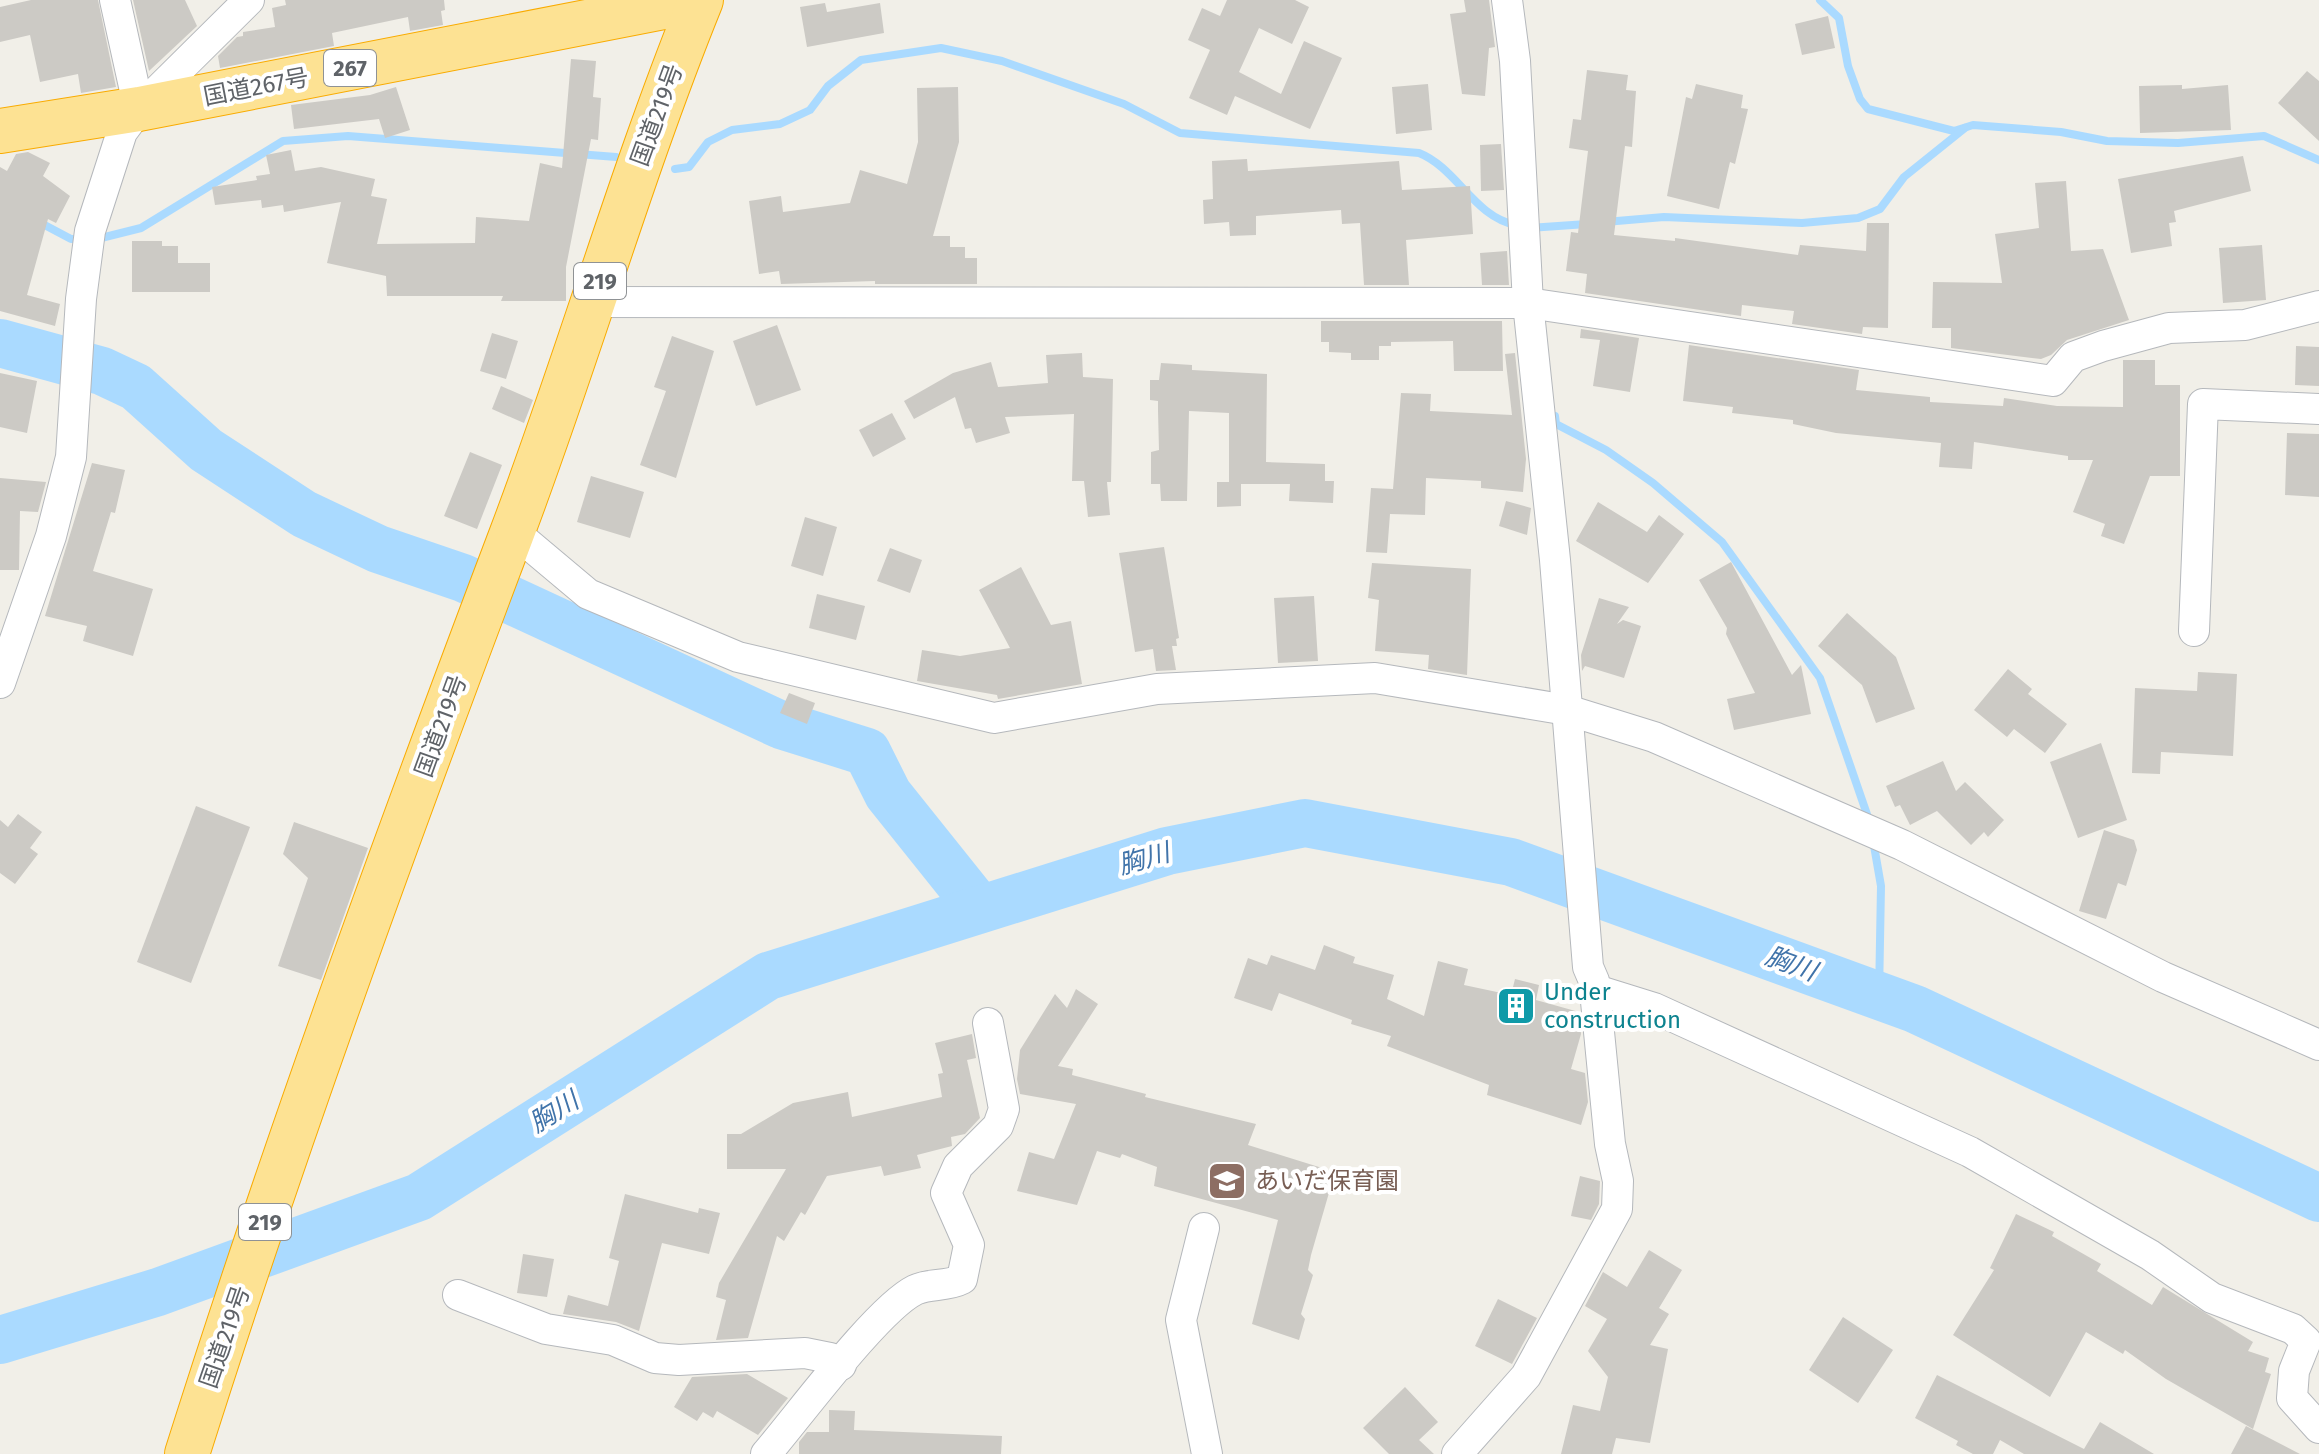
<svg xmlns="http://www.w3.org/2000/svg" width="2319" height="1454" viewBox="0 0 2319 1454" font-family="'Fira Sans','Noto Sans JP',sans-serif">
  <style>
    .lines { fill: none; stroke-linecap: round; stroke-linejoin: round }
    .stream { stroke: #aadaff; stroke-width: 8 }
    .river { stroke: #aadaff; stroke-width: 48 }
    .building { fill: #cccac5 }
    .minor-casing { stroke: #b5b8bc; stroke-width: 32 }
    .highway-casing { stroke: #f9ab00; stroke-width: 46 }
    .minor { stroke: #fff; stroke-width: 30 }
    .highway { stroke: #fde293; stroke-width: 44 }
    .labels { text-anchor: middle; dominant-baseline: central; stroke-width: 8; stroke-linejoin: round; paint-order: stroke }
    .shield { fill: #fff; stroke: #8f9295; stroke-width: 2 }
    .shield-label { font-size: 22px; font-weight: bold; fill: #5f6368 }
    .street-label { font-size: 24px; fill: #5f6368; stroke: #fff }
    .culture-label { font-size: 24px; fill: #0d838f; stroke: #fff; text-anchor: start }
    .education-label { font-size: 24px; fill: #785e54; stroke: #fff; text-anchor: start }
    .water-label { font-size: 26px; font-style: italic; fill: #4174aa; stroke: #fff }
  </style>
  <rect width="100%" height="100%" fill="#f1efe8"/>
  <g class="lines">
    <g class="stream">
      <polyline points="1820,0 1839,18 1848,66 1860,99 1868,109 1954,131 1973,125 2061,132 2107,141 2178,143 2264,136 2319,160"/>
      <path d="M675,169L689,167L708,142L732,130L780,124L810,110L828,86L861,60L941,48L1002,61L1124,104L1180,133L1419,153C1457,168 1474,217 1516,225"/>
      <polyline points="37,221 71,239 83,239"/>
      <polyline points="1605,222 1664,217 1802,223 1858,218 1880,209 1904,177 1965,128"/>
      <polyline points="1529,228 1587,224"/>
      <polyline points="97,239 141,228 283,141 348,136 616,157"/>
      <polyline points="1555,416 1556,424 1606,450 1653,483 1722,542 1820,678 1870,823"/>
      <polyline points="1873,840 1881,886 1879,996"/>
    </g>
    <g class="river">
      <polyline points="0,343 102,371 136,387 206,450 304,514 378,549 463,578 781,725 867,752 888,794 980,909"/>
      <polyline points="0,1340 158,1292 419,1197 768,976 1167,851 1305,823 1511,862 1915,1009 2319,1198"/>
    </g>
  </g>
  <g class="building">
    <polygon points="31,0 98,0 116,87 81,93 78,74 40,82 30,35 0,42 0,7"/>
    <polygon points="133,0 185,0 197,26 149,71"/>
    <polygon points="285,0 444,0 445,10 441,11 443,25 410,31 408,17 332,33 334,46 220,68 218,56 237,37 243,36 243,32 275,27 272,8 286,5"/>
    <polygon points="1227,0 1295,0 1309,7 1292,44 1259,28 1239,72 1281,94 1304,41 1342,58 1310,129 1235,96 1227,115 1189,98 1210,50 1188,40 1202,8 1220,16"/>
    <polygon points="1464,0 1489,0 1495,47 1489,48 1485,96 1462,94 1450,14 1466,12"/>
    <polygon points="825,3 827,12 880,3 884,33 807,47 800,7"/>
    <polygon points="1828,16 1835,48 1802,55 1795,24"/>
    <polygon points="571,59 596,61 593,97 601,98 598,140 591,139 566,267 566,301 501,301 503,296 387,296 386,276 327,263 341,202 284,212 283,205 262,208 261,200 215,205 212,187 257,180 256,176 270,174 266,155 291,150 295,171 321,167 375,179 371,196 387,199 377,244 475,243 476,217 529,221 540,163 562,168"/>
    <polygon points="1587,70 1628,75 1626,90 1636,91 1632,147 1625,146 1614,235 1675,241 1675,238 1798,255 1800,245 1866,251 1867,223 1889,223 1888,328 1863,327 1862,334 1792,324 1794,311 1742,305 1741,316 1585,293 1587,274 1566,271 1571,232 1578,233 1588,151 1569,148 1573,119 1581,120"/>
    <polygon points="2307,71 2319,81 2319,141 2278,103"/>
    <polygon points="1428,84 1432,130 1396,134 1392,87"/>
    <polygon points="1696,84 1743,95 1741,108 1748,109 1735,164 1730,162 1719,209 1667,196 1686,97 1692,99"/>
    <polygon points="2182,85 2182,89 2228,85 2231,130 2140,133 2139,86"/>
    <polygon points="396,87 410,130 385,138 379,119 294,129 291,105 370,95"/>
    <polygon points="958,87 959,142 933,236 950,236 950,247 965,247 965,258 977,258 977,284 875,284 875,281 781,284 779,271 759,274 749,201 781,196 783,212 850,203 860,170 907,184 918,142 917,88"/>
    <polygon points="1501,144 1504,190 1481,191 1480,145"/>
    <polygon points="28,152 50,163 43,176 70,196 56,223 48,219 27,295 60,304 55,326 0,311 0,167 7,171 16,154"/>
    <polygon points="2243,156 2251,191 2174,211 2176,222 2169,223 2172,246 2131,253 2118,179"/>
    <polygon points="1247,159 1248,171 1399,161 1402,190 1470,186 1473,234 1406,240 1409,285 1364,285 1360,223 1342,224 1341,210 1256,216 1256,235 1230,236 1229,222 1204,224 1203,200 1213,199 1212,161"/>
    <polygon points="2066,181 2071,251 2103,249 2129,320 2067,340 2051,355 2041,359 1951,348 1951,328 1932,328 1933,282 2002,283 1995,234 2039,228 2035,183"/>
    <polygon points="132,241 162,241 162,246 178,246 178,263 210,263 210,292 132,292"/>
    <polygon points="2262,245 2266,300 2223,303 2219,248"/>
    <polygon points="1507,251 1509,285 1482,285 1480,253"/>
    <polygon points="1321,321 1502,321 1503,371 1454,371 1453,341 1391,342 1391,346 1379,346 1379,360 1351,360 1351,353 1329,352 1329,342 1321,342"/>
    <polygon points="777,325 801,390 756,406 733,341"/>
    <polygon points="1581,329 1639,338 1630,392 1593,386 1600,340 1580,338"/>
    <polygon points="492,333 518,341 506,379 480,371"/>
    <polygon points="672,336 714,351 676,478 640,465 666,391 654,387"/>
    <polygon points="1689,345 1859,370 1856,390 1930,397 1930,402 2003,406 2004,398 2057,406 2123,407 2123,360 2155,360 2155,385 2180,385 2180,476 2150,476 2124,544 2101,536 2105,524 2073,512 2093,460 2068,460 2068,456 1974,442 1972,469 1939,467 1941,443 1836,433 1793,424 1793,420 1732,413 1733,407 1683,401"/>
    <polygon points="2296,346 2319,347 2319,386 2295,385"/>
    <polygon points="1082,353 1083,377 1113,379 1111,482 1107,482 1110,515 1088,517 1084,481 1072,481 1074,414 1005,417 1010,433 976,443 971,428 965,429 955,397 914,419 904,401 953,373 991,362 998,387 1048,383 1046,355"/>
    <polygon points="1515,353 1526,459 1523,492 1481,488 1481,481 1426,478 1425,515 1390,514 1387,553 1366,552 1371,488 1393,489 1401,393 1431,394 1430,411 1512,415 1505,354"/>
    <polygon points="1161,363 1192,365 1192,370 1267,374 1266,462 1325,464 1325,481 1334,481 1333,503 1289,501 1290,484 1241,484 1241,506 1217,507 1217,482 1229,482 1229,413 1189,411 1187,501 1161,501 1160,484 1151,484 1151,452 1159,450 1158,411 1158,401 1150,400 1150,380 1159,380"/>
    <polygon points="0,373 37,381 27,433 0,427"/>
    <polygon points="501,386 533,400 524,423 492,409"/>
    <polygon points="892,413 906,439 873,457 859,430"/>
    <polygon points="2287,433 2319,434 2319,497 2285,495"/>
    <polygon points="470,452 502,465 477,529 444,516"/>
    <polygon points="92,463 125,470 115,513 111,512 93,571 153,589 133,656 83,641 87,626 45,616"/>
    <polygon points="591,476 644,492 630,538 577,522"/>
    <polygon points="0,478 46,482 38,512 20,511 19,570 0,570"/>
    <polygon points="1506,501 1531,508 1527,535 1499,526"/>
    <polygon points="1598,502 1647,532 1659,515 1684,534 1648,583 1576,541"/>
    <polygon points="805,517 837,527 823,576 791,566"/>
    <polygon points="1164,547 1179,638 1176,639 1177,646 1172,646 1176,670 1156,671 1153,649 1135,652 1119,553"/>
    <polygon points="890,548 922,560 910,593 877,581"/>
    <polygon points="1731,562 1792,675 1801,665 1811,714 1734,730 1727,699 1755,693 1726,634 1727,628 1699,580"/>
    <polygon points="1372,563 1471,569 1467,675 1428,669 1429,655 1375,651 1379,600 1368,598"/>
    <polygon points="1021,567 1051,625 1071,621 1082,684 998,699 997,695 917,681 922,650 960,656 1010,648 979,590"/>
    <polygon points="817,594 865,606 856,640 809,628"/>
    <polygon points="1314,596 1318,661 1278,663 1274,598"/>
    <polygon points="1599,598 1629,607 1617,624 1623,620 1641,626 1624,678 1585,666 1582,671 1581,655"/>
    <polygon points="1847,613 1896,657 1915,709 1876,723 1862,685 1818,646"/>
    <polygon points="2008,669 2032,689 2028,694 2067,724 2045,753 2014,729 2007,737 1974,710"/>
    <polygon points="2198,672 2237,674 2233,756 2161,752 2160,774 2132,773 2135,688 2197,691"/>
    <polygon points="789,693 815,703 807,724 780,713"/>
    <polygon points="2101,743 2127,820 2078,838 2050,762"/>
    <polygon points="1943,761 1956,791 1965,782 2004,820 1988,837 1984,832 1971,845 1937,811 1910,825 1900,805 1895,807 1886,786"/>
    <polygon points="196,806 250,827 191,983 137,962"/>
    <polygon points="18,814 42,832 30,848 38,854 15,884 0,873 0,820 8,827"/>
    <polygon points="294,822 368,848 321,980 278,966 308,878 283,854"/>
    <polygon points="2104,830 2134,840 2137,850 2126,886 2118,883 2106,919 2079,911"/>
    <polygon points="1324,945 1355,957 1353,963 1394,975 1387,999 1424,1016 1438,961 1468,969 1464,985 1511,995 1515,979 1539,985 1536,1000 1579,1012 1581,1034 1571,1069 1585,1073 1588,1102 1581,1125 1487,1095 1489,1085 1387,1046 1391,1036 1351,1024 1352,1020 1279,993 1272,1011 1234,998 1248,958 1267,965 1271,955 1315,970"/>
    <polygon points="1076,989 1098,1004 1058,1066 1073,1069 1072,1075 1146,1094 1145,1097 1256,1124 1248,1145 1335,1172 1311,1255 1308,1270 1313,1275 1301,1314 1305,1319 1299,1340 1252,1324 1278,1220 1154,1186 1157,1167 1122,1154 1120,1158 1097,1151 1077,1205 1017,1191 1029,1152 1054,1159 1076,1104 1020,1094 1017,1079 1020,1050 1055,994 1067,1008"/>
    <polygon points="972,1034 976,1058 967,1060 980,1118 965,1134 951,1137 952,1146 917,1155 921,1168 884,1176 881,1166 827,1176 805,1215 801,1212 784,1241 777,1236 748,1338 716,1340 726,1300 716,1297 719,1283 786,1169 727,1169 727,1134 741,1134 793,1103 848,1092 852,1117 942,1097 938,1074 943,1073 935,1043"/>
    <polygon points="1580,1176 1600,1181 1599,1204 1591,1220 1571,1216"/>
    <polygon points="625,1194 698,1213 699,1208 720,1213 709,1254 662,1243 639,1331 616,1322 563,1314 568,1295 608,1306 619,1261 609,1258"/>
    <polygon points="2016,1214 2054,1232 2052,1236 2101,1264 2097,1271 2152,1305 2163,1287 2253,1342 2248,1351 2269,1358 2265,1372 2271,1374 2253,1429 2166,1379 2125,1350 2123,1354 2086,1332 2050,1397 1953,1335 1994,1270 1990,1268"/>
    <polygon points="1649,1250 1682,1270 1659,1308 1669,1314 1650,1345 1668,1349 1650,1443 1616,1438 1612,1454 1561,1454 1573,1405 1600,1411 1608,1377 1588,1351 1607,1319 1585,1306 1603,1272 1627,1287"/>
    <polygon points="523,1254 554,1259 547,1297 517,1293"/>
    <polygon points="1498,1299 1537,1318 1512,1364 1475,1346"/>
    <polygon points="1843,1317 1893,1350 1858,1403 1809,1370"/>
    <polygon points="747,1374 788,1398 758,1435 717,1411 713,1418 703,1412 697,1421 674,1407 692,1377"/>
    <polygon points="1937,1375 2084,1449 2100,1422 2154,1454 2024,1454 2000,1440 1993,1454 1973,1454 1956,1445 1958,1441 1915,1418"/>
    <polygon points="1405,1387 1438,1422 1419,1440 1434,1454 1389,1454 1363,1428"/>
    <polygon points="829,1410 855,1411 854,1430 1002,1436 1001,1454 799,1454 799,1442 807,1432 829,1432"/>
    <polygon points="2246,1426 2300,1454 2231,1454"/>
  </g>
  <g class="lines">
    <g class="minor-casing">
      <g id="minor">
        <polyline points="115,0 139,109"/>
        <polyline points="593,302 1528,303 2053,381 2073,357 2103,346 2169,328 2245,325 2319,306"/>
        <polyline points="513,531 588,594 738,657 994,718 1157,689 1375,678 1567,710 1654,737 1902,845 2163,977 2319,1045"/>
        <polyline points="2194,631 2203,404 2319,409"/>
        <polyline points="0,683 51,536 71,457 81,299 90,231 122,132 139,109 249,0"/>
        <polyline points="1593,989 1654,1008 1970,1152 2150,1255 2212,1298 2293,1329 2306,1341 2294,1371 2292,1398 2319,1428"/>
        <polyline points="1204,1228 1181,1320 1207,1454"/>
        <polyline points="458,1295 546,1329 613,1340 655,1358 679,1360 805,1353 830,1358 841,1365"/>
        <path d="M766,1454C798,1417 877,1309 915,1290C929,1283 947,1287 962,1279L969,1245L946,1193L958,1166L998,1126L1004,1109L988,1023"/>
        <polyline points="1457,1454 1526,1376 1617,1209 1618,1181 1610,1144 1594,981 1588,967 1555,560 1528,303 1515,61 1507,0"/>
      </g>
    </g>
    <g class="highway-casing">
      <g id="highway">
        <polyline points="0,131 139,109 700,0"/>
        <path d="M187,1454C285,1144 397,837 512,533C579,356 630,175 701,0"/>
      </g>
    </g>
    <use href="#minor" class="minor"/>
    <use href="#highway" class="highway"/>
  </g>
  <defs>
    <g id="building-square" transform="scale(2)"><rect x="-9" y="-9" width="18" height="18" rx="4" fill="#0f9aa8" stroke="#fff"/><path d="M-4-6H4V6H1V3H-1V6H-4ZM-2.5-4.3h1.7v1.8h-1.7ZM.8-4.3h1.7v1.8H.8ZM-2.5-1h1.7V.8h-1.7ZM.8-1h1.7V.8H.8Z" fill="#fff"/></g>
    <g id="school-square" transform="scale(2)"><rect x="-9" y="-9" width="18" height="18" rx="4" fill="#8d6e63" stroke="#fff"/><path d="M0-5L7-2L0 1L-7-2ZM-4 1L0 2.5L4 1V4Q0 6-4 4Z" fill="#fff"/></g>
  </defs>
  <g fill-rule="evenodd">
    <use href="#building-square" x="1516" y="1006"/>
    <use href="#school-square" x="1227" y="1181"/>
  </g>
  <g class="labels">
    <g class="shield">
      <rect x="324" y="50" width="52" height="36" rx="6"/>
      <rect x="574" y="263" width="52" height="36" rx="6"/>
      <rect x="239" y="1204" width="52" height="36" rx="6"/>
    </g>
    <g class="shield-label">
      <text x="350" y="68">267</text>
      <text x="600" y="281">219</text>
      <text x="265" y="1222">219</text>
    </g>
    <g class="street-label">
      <text transform="translate(256 87) rotate(-11)">国道267号</text>
      <text transform="translate(657 115) rotate(-70)">国道219号</text>
      <text transform="translate(441 726) rotate(-70)">国道219号</text>
      <text transform="translate(225 1337) rotate(-71)">国道219号</text>
    </g>
    <g class="culture-label">
      <text x="1544" y="992">Under<tspan x="1544" dy="28">construction</tspan></text>
    </g>
    <g class="education-label">
      <text x="1255" y="1181">あいだ保育園</text>
    </g>
    <g class="water-label">
      <text transform="translate(1144 859) rotate(-16)">胸川</text>
      <text transform="translate(1791 964) rotate(20)">胸川</text>
      <text transform="translate(554 1112) rotate(-32)">胸川</text>
    </g>
  </g>
</svg>
